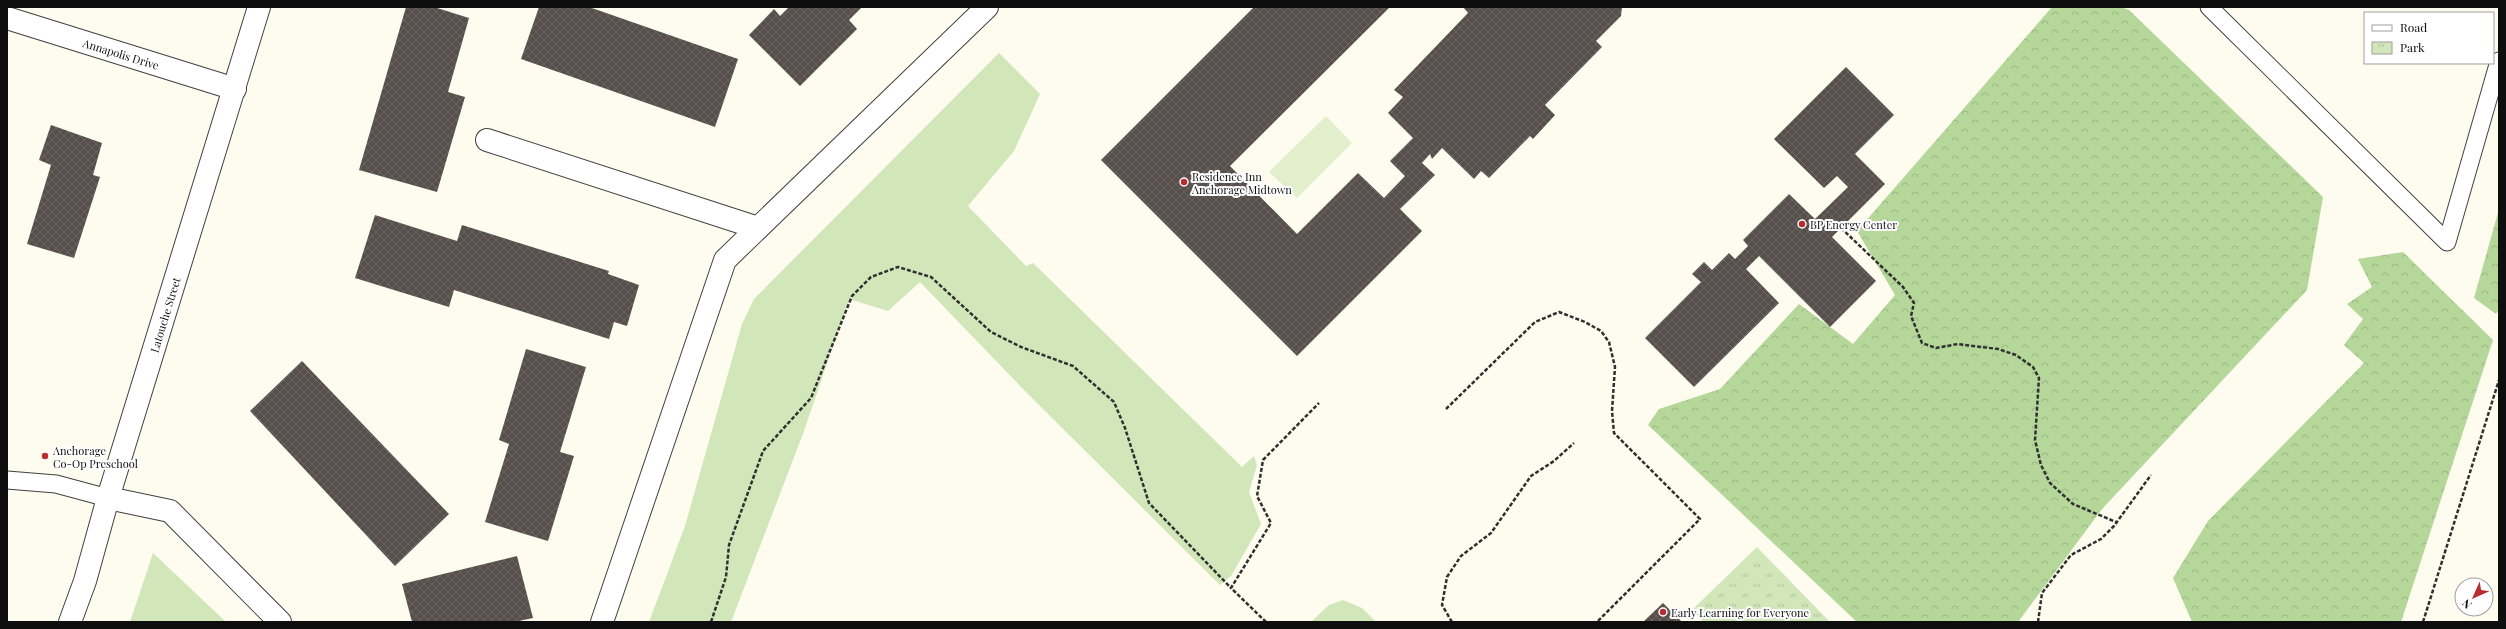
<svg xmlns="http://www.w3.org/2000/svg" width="2506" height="629" viewBox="0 0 2506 629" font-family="'Playfair Display',serif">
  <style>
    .grass { fill: #d1e7ba }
    .forest { fill: url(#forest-crowns) }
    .park { fill: url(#park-tufts) }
    .pitch { fill: #e2efcc }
    .building { fill: url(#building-cross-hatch) }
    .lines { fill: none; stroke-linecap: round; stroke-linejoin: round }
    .lane-casing { stroke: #414141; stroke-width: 19 }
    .street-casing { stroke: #414141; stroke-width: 24 }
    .path { stroke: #303030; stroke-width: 2.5; stroke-dasharray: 4 2; stroke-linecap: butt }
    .lane { stroke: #fff; stroke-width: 17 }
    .street { stroke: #fff; stroke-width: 22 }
    .poi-dot { fill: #b72d32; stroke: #fff; stroke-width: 1.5 }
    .labels { text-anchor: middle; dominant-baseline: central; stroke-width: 4; stroke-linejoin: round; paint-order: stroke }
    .street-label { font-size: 11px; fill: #0e0e0e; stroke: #fff }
    .poi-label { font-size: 11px; fill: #0e0e0e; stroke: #fff; text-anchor: start }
  </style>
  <defs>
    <pattern id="forest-crowns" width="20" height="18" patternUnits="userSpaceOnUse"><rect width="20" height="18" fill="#b5d79a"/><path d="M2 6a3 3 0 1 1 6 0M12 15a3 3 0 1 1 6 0" fill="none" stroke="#9ab784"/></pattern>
    <pattern id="park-tufts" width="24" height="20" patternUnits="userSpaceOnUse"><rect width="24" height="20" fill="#d1e7ba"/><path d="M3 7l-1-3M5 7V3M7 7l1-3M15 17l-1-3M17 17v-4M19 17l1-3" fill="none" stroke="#b2c59f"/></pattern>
    <pattern id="building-cross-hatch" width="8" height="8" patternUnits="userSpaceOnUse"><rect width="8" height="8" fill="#564f4b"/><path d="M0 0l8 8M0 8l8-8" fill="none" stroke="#696461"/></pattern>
  </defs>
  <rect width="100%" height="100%" fill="#fefbef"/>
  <g class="grass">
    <polygon points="999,53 1040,94 1014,151 968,206 1026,266 1033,263 1242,467 1254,456 1257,465 1249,492 1261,524 1231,576 1220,585 1024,390 920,282 888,311 849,299 804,431 731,622 649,622 685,526 742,324 754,299"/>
    <polygon points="153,553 226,622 130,622"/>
    <polygon points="1343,600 1362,608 1376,622 1311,622 1329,605"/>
  </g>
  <g class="forest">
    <polygon points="2052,7 2121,7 2129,10 2323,197 2307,290 2102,509 2018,622 1857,622 1648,425 1659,409 1720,389 1799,304 1853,344 1895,295 1857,231"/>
    <polygon points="2499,209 2499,309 2496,314 2474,298"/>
    <polygon points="2403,252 2493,340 2401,622 2192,622 2173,578 2208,521 2364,363 2344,345 2363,319 2347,304 2372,287 2358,259"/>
  </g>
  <polygon class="park" points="1757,547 1830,622 1704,622 1692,610"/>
  <polygon class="pitch" points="1326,116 1352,143 1297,198 1269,172"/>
  <g class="building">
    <polygon points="406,7 434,7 469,18 448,92 465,97 437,192 359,170"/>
    <polygon points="539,7 589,7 738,59 715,127 521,59"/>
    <polygon points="789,7 862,7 849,20 857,29 800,86 749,35 774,9 780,16"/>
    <polygon points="1254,7 1390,7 1230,166 1297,234 1358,173 1384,198 1405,176 1390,161 1413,138 1388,113 1403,97 1394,90 1468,13 1463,7 1622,7 1621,16 1596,41 1602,47 1545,105 1555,115 1533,139 1530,136 1489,178 1481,171 1474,179 1442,148 1432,159 1430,154 1422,163 1435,175 1400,209 1422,231 1297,356 1101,160"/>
    <polygon points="1846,67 1894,115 1855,154 1885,184 1832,237 1876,281 1830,327 1759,256 1746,269 1779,303 1694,387 1645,338 1701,282 1692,274 1704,262 1712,270 1729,253 1735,259 1748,246 1743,240 1789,194 1815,219 1848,187 1837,176 1824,188 1774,139"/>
    <polygon points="51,125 102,143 93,175 100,177 74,258 27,244 51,165 39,160"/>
    <polygon points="375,215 457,241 462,225 609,271 608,274 639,285 627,326 614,322 609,339 454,290 449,307 355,278"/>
    <polygon points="526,349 586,367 560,452 574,456 548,541 485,522 509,444 499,440"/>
    <polygon points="302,361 449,514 395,566 250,411"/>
    <polygon points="517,556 533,618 514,622 412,622 402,584"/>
    <polygon points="1663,603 1682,622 1643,622"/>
  </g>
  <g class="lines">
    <g class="lane-casing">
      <g id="lane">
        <polyline points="2209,7 2447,242 2499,61"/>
        <polyline points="7,480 56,484 108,498"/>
      </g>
    </g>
    <g class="street-casing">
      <g id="street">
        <polyline points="7,18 235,89"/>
        <polyline points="487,140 758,228"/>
        <polyline points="108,498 170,511 280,622"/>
        <polyline points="70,622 85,581 108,498 259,7"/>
        <polyline points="602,622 725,260 987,7"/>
      </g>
    </g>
    <g class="path">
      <polyline points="1841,228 1903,287 1914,303 1911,316 1922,343 1936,348 1958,344 1998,349 2016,355 2033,367 2039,378 2035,440 2041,465 2050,483 2073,504 2116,522"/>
      <polyline points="1446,409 1535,322 1559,312 1585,322 1601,331 1609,342 1615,367 1612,411 1614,433 1700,519 1597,622"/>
      <polyline points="711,622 726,577 729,545 763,451 811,398 852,296 871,277 898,267 931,277 991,332 1021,347 1073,366 1114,402 1125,428 1149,503 1231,588"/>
      <polyline points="1266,622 1231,588 1271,523 1257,496 1263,460 1319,403"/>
      <polyline points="1452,622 1442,605 1447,577 1461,556 1491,533 1531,476 1554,461 1574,443"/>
      <polyline points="2038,622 2042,593 2071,555 2101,539 2114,526 2151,475"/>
      <polyline points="2423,622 2499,380"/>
    </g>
    <use href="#lane" class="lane"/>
    <use href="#street" class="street"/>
  </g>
  <g class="poi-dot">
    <circle cx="1184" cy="182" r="4"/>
    <circle cx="1802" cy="224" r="4"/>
    <circle cx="45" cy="456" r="4"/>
    <circle cx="1663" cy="612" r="4"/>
  </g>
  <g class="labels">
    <g class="street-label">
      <text transform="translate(121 54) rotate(17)">Annapolis Drive</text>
      <text transform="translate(165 315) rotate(-73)">Latouche Street</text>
    </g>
    <g class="poi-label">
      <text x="1192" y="176">Residence Inn<tspan x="1192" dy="13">Anchorage Midtown</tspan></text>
      <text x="1810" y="224">BP Energy Center</text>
      <text x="53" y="450">Anchorage<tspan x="53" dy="13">Co-Op Preschool</tspan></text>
      <text x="1671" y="612">Early Learning for Everyone</text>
    </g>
  </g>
  <rect width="2506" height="629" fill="none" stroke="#0e0e0e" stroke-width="16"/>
  <rect x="2364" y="12" width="130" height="52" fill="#ffffff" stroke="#9f9f9f"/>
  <rect x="2372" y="25" width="20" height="6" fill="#ffffff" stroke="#9f9f9f"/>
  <text x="2400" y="32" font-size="12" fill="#0e0e0e">Road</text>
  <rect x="2372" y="42" width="20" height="12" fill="url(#park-tufts)" stroke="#9f9f9f"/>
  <text x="2400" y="52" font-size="12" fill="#0e0e0e">Park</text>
  <g transform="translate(2474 597) rotate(225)"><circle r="19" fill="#ffffff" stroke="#9f9f9f"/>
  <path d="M0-3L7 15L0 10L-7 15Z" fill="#b72d32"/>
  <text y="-6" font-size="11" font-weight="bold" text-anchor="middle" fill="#0e0e0e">N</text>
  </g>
</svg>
